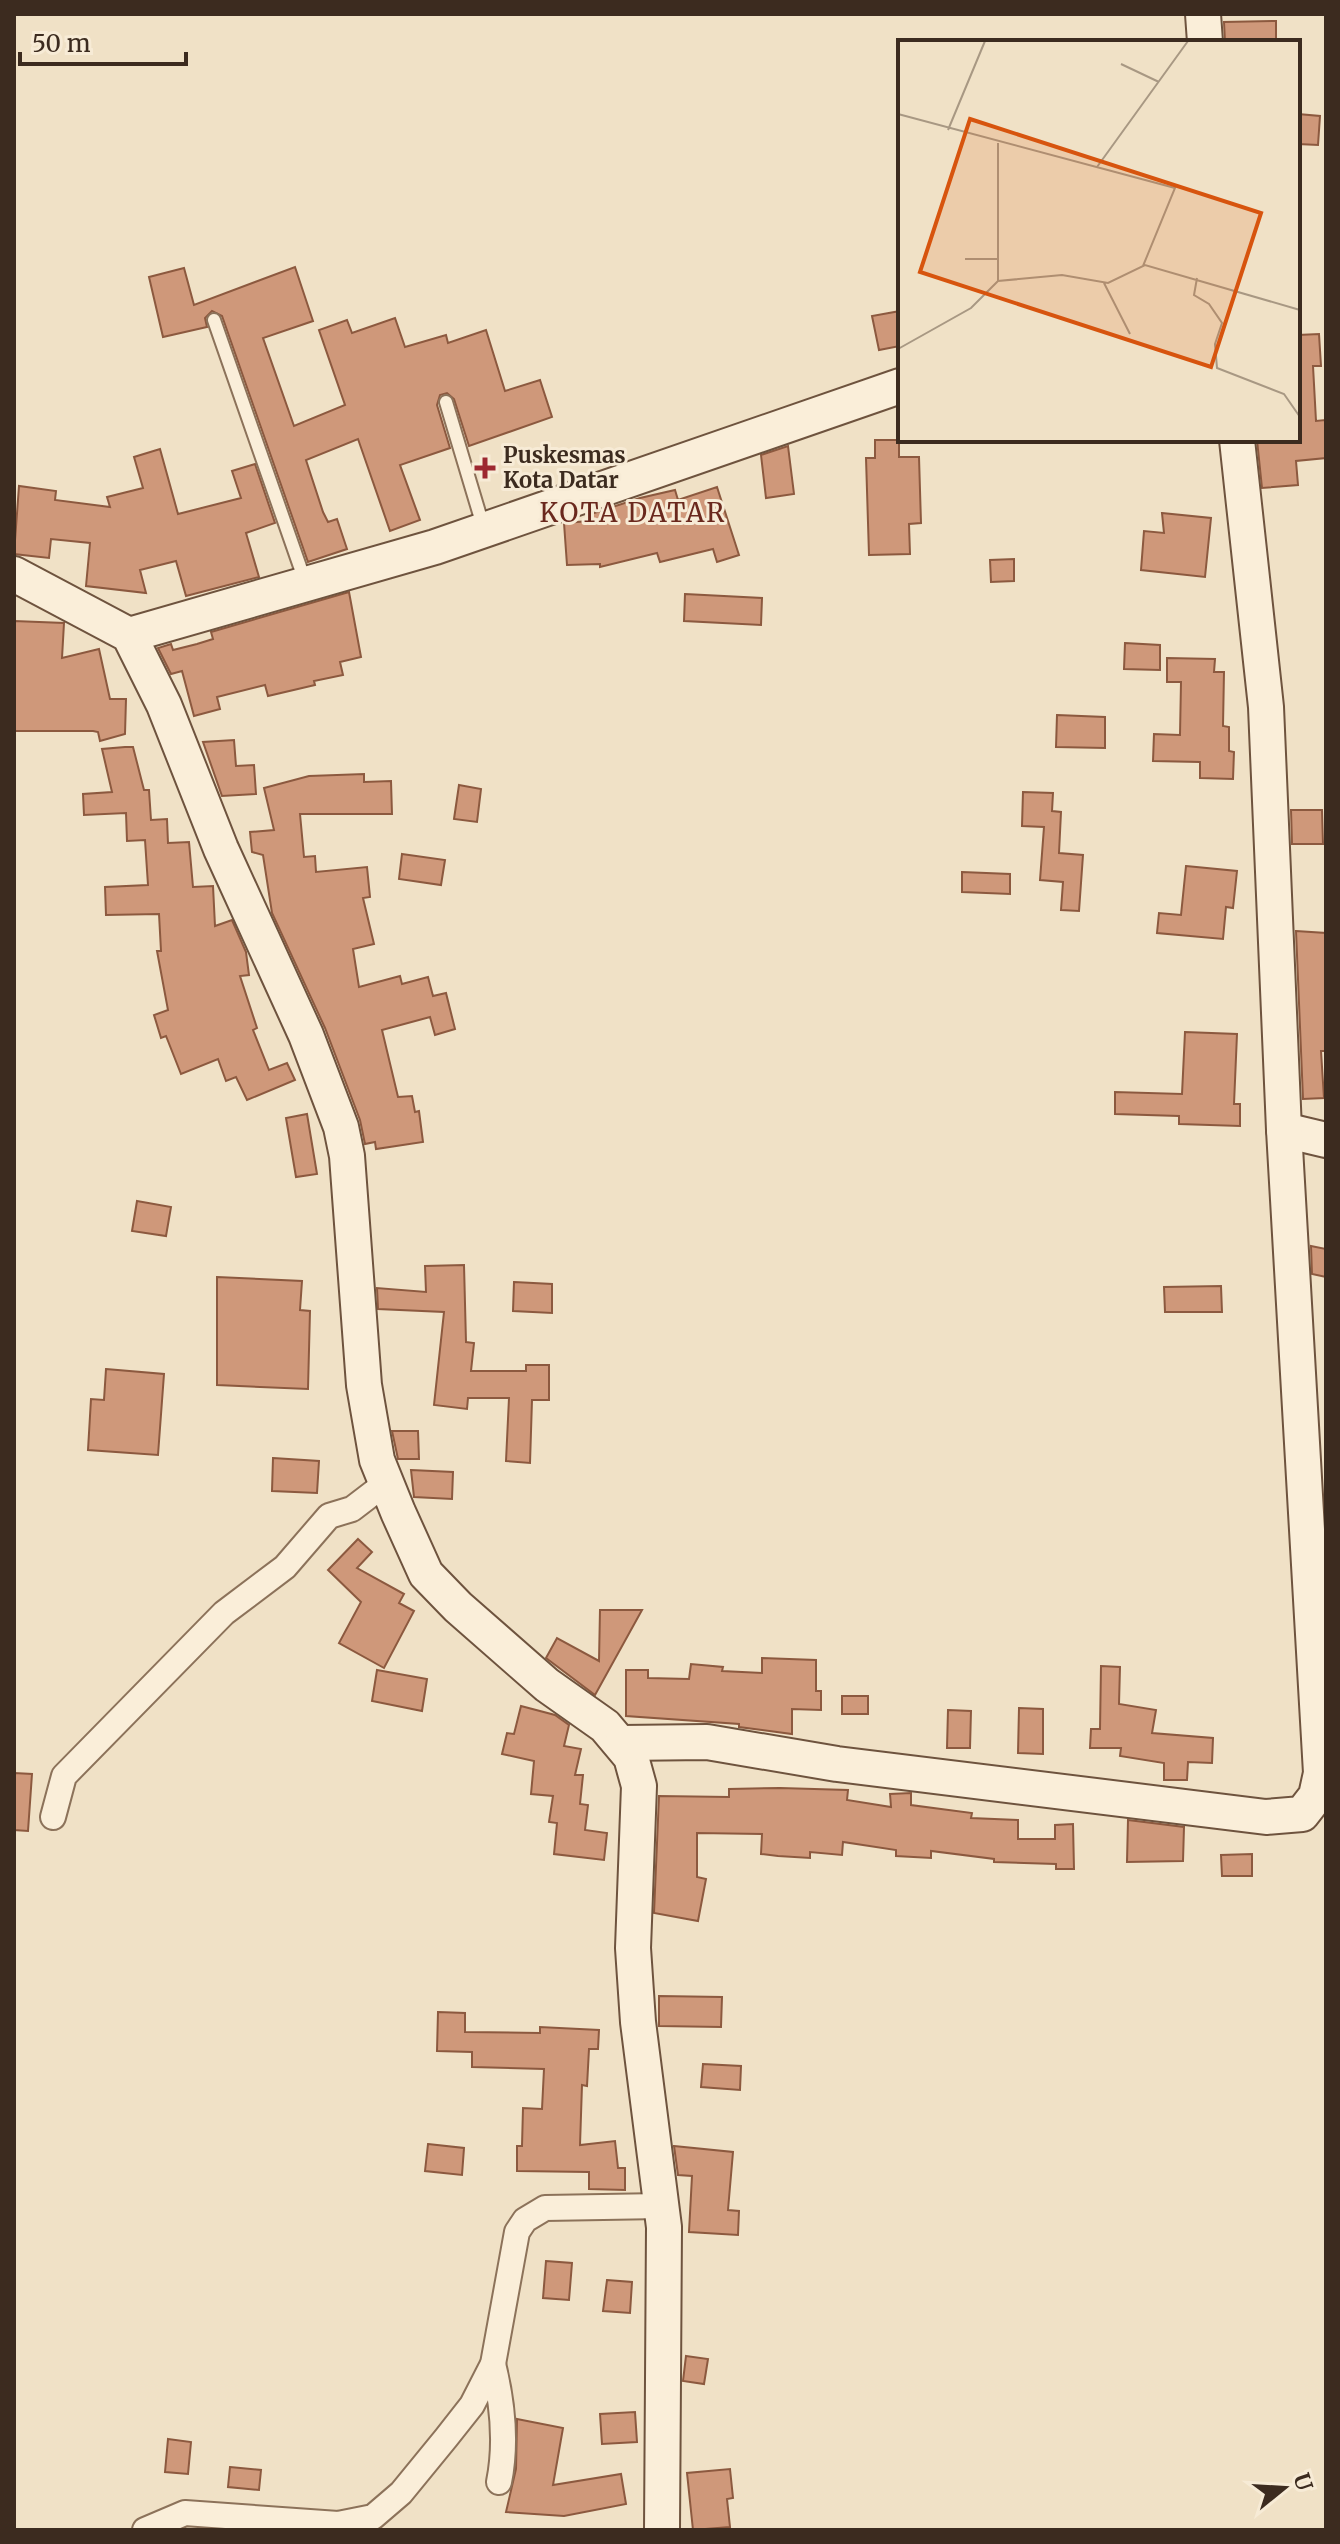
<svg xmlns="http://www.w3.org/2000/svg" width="1340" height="2544" viewBox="0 0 1340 2544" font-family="Merriweather,serif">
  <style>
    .building { fill: #cf987a; stroke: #8c593f; stroke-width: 2 }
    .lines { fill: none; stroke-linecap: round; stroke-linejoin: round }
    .lane-casing { stroke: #8c725a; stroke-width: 16 }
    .street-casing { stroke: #8c725a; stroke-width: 28 }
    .secondary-casing { stroke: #6e533e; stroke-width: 38 }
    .lane { stroke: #faeed9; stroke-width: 12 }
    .street { stroke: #faeed9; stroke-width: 24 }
    .secondary { stroke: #faeed9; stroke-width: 34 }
    .poi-dot { fill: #9d2830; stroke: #f7ebd6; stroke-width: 3 }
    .labels { text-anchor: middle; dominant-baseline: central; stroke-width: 6; stroke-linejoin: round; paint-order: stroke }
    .poi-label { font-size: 22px; font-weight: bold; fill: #3c2b1f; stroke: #f7ebd6; text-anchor: start }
    .quarter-label { font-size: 26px; letter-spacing: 2px; fill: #6a281d; stroke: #f7ebd6 }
    .inset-road { fill: none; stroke: #a89883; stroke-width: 2 }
    .view { fill: #d7540e; fill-opacity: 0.15; stroke: #d7540e; stroke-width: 4 }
    .inset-edge { fill: none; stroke: #3c2b1f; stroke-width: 4 }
  </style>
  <rect width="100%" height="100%" fill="#f0e1c6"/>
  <g class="building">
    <polygon points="1276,21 1276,40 1225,42 1224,22"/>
    <polygon points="1298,114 1320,116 1318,145 1298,144"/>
    <polygon points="295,267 313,321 263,338 294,426 345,405 319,330 347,320 352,333 395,318 405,347 446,335 448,343 486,330 505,391 540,380 552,417 469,446 454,399 447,393 440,395 437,405 450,448 400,465 420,520 390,531 358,439 306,460 323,512 328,522 337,519 347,549 308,562 222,316 212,311 205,318 207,327 163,337 149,277 184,268 194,305"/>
    <polygon points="900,311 900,346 879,350 872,316"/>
    <polygon points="1319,334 1321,366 1313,366 1316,421 1325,420 1326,458 1296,461 1298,485 1262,488 1257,440 1298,440 1298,335"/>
    <polygon points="875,440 899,440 899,457 919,457 921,523 909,524 910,554 869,555 866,458 875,458"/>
    <polygon points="788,446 794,494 766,498 761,455"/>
    <polygon points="160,449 178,514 241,498 232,471 255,464 275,523 246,533 259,577 186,596 176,561 140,570 146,593 86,586 90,543 51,539 49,558 14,554 19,486 56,491 55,500 110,507 107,497 143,488 134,457"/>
    <polygon points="717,487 739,555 717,562 713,549 660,562 657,553 600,567 600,564 567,565 564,523 589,521 588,515 640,498 675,490 678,500"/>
    <polygon points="1162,513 1211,518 1205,577 1141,570 1144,531 1164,533"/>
    <polygon points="1014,559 1014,581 991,582 990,560"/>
    <polygon points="349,592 361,657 340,662 343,675 314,681 315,685 268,696 265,685 217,697 220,709 194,716 182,671 171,674 158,648 171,644 173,650 197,644 213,639 211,632"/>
    <polygon points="685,594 762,598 761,625 684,621"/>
    <polygon points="14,621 64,623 62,658 99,649 110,699 126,699 125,734 100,741 98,732 93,731 14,731"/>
    <polygon points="1125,643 1160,645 1160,670 1124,669"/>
    <polygon points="1167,658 1215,659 1214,672 1224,672 1223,726 1229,727 1229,751 1234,752 1233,779 1200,778 1200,762 1153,761 1154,734 1180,735 1181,682 1167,682"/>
    <polygon points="1057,715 1105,717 1105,748 1056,747"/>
    <polygon points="234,740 236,766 254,765 256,794 222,796 203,742"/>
    <polygon points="125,747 133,747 144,790 149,790 151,820 167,819 168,843 189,842 193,887 213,886 215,926 232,920 246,952 249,975 240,976 257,1028 253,1030 269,1070 287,1063 295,1080 247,1100 236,1077 226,1081 218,1059 181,1074 166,1036 161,1038 154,1015 168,1010 157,951 161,951 159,914 106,915 105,887 148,885 145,840 127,841 126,813 84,815 83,794 112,792 102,749"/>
    <polygon points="364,774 364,782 391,781 392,814 300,814 304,857 315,856 316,872 367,867 370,897 363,898 374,944 353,949 359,987 400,976 402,984 428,977 433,996 446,993 455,1029 435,1035 430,1017 382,1030 398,1097 412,1096 415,1112 419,1111 423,1142 376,1149 375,1142 365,1144 360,1120 325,1028 272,913 263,855 252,852 250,832 274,830 264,788 309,776"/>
    <polygon points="459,785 481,789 477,822 454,819"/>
    <polygon points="1023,792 1053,793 1052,811 1061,812 1059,853 1083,855 1079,911 1061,910 1063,882 1040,880 1044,827 1022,826"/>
    <polygon points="1291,810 1322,810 1323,844 1292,844"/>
    <polygon points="402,854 445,860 441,885 399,879"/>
    <polygon points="1186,866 1237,871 1233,908 1226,907 1223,939 1157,933 1159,913 1181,915"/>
    <polygon points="962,872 1010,874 1010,894 962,892"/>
    <polygon points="1296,931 1326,933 1326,1051 1321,1051 1324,1098 1303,1099"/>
    <polygon points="1185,1032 1237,1034 1234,1104 1240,1104 1240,1126 1179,1124 1179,1116 1115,1114 1115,1092 1182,1094"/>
    <polygon points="307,1114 317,1174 296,1177 286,1118"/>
    <polygon points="137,1201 171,1207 166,1236 132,1231"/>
    <polygon points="1311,1246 1326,1249 1326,1277 1312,1274"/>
    <polygon points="464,1265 466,1342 474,1343 471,1371 526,1371 526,1365 549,1365 549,1400 532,1400 530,1463 506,1461 509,1398 468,1398 467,1409 434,1405 444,1312 378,1309 377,1288 426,1292 425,1266"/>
    <polygon points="217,1277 302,1281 300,1310 310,1311 308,1389 217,1385"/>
    <polygon points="514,1282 552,1284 552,1313 513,1311"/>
    <polygon points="1221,1286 1222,1312 1165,1312 1164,1287"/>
    <polygon points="106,1369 164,1374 158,1455 88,1450 91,1399 104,1400"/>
    <polygon points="392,1431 418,1431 419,1459 398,1459"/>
    <polygon points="273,1458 319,1461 317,1493 272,1491"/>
    <polygon points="411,1470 453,1472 452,1499 414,1497"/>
    <polygon points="358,1539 372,1552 357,1568 404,1594 399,1603 414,1611 384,1668 339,1643 361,1602 328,1570"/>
    <polygon points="600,1610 642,1610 595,1695 546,1658 557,1638 599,1661"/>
    <polygon points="762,1658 816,1660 816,1691 821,1691 821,1710 792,1709 792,1734 739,1727 739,1724 626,1716 626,1670 648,1670 648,1678 689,1679 691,1664 723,1667 722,1671 762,1673"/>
    <polygon points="1101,1666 1120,1667 1119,1704 1156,1710 1152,1733 1213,1738 1212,1763 1188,1762 1187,1780 1164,1780 1164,1763 1120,1756 1121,1748 1090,1748 1091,1729 1100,1729"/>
    <polygon points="377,1670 427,1679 422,1711 372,1701"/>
    <rect x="842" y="1696" width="26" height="18"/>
    <polygon points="521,1706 555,1715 569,1725 564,1746 581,1749 575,1775 583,1775 580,1804 588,1805 585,1830 607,1833 604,1860 554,1854 557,1823 549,1822 553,1796 531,1794 534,1761 502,1754 507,1733 514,1734"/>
    <polygon points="1019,1708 1043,1709 1043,1754 1018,1753"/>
    <polygon points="948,1710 971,1711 970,1748 947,1748"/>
    <polygon points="14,1773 32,1774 28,1831 14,1830"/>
    <polygon points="780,1788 848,1790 847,1800 891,1807 890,1794 911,1793 911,1805 972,1813 971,1818 1018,1820 1018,1839 1055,1839 1055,1825 1073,1824 1074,1869 1056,1869 1056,1864 994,1862 994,1859 931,1851 931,1858 896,1856 896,1850 843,1842 842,1855 810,1852 810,1858 778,1856 761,1854 762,1834 697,1833 697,1877 706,1879 698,1921 654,1913 659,1796 729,1797 729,1789"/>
    <polygon points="1128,1820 1184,1827 1183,1861 1127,1862"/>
    <polygon points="1252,1854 1252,1876 1222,1876 1221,1855"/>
    <polygon points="659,1996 722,1997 721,2027 659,2026"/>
    <polygon points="438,2012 465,2013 465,2032 540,2033 540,2027 599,2030 598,2049 589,2049 587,2086 582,2085 580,2145 615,2141 618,2168 625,2168 625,2190 589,2189 589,2172 517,2171 517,2146 522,2146 523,2108 542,2109 544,2069 472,2067 472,2052 437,2051"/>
    <polygon points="703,2064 741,2066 740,2090 701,2087"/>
    <polygon points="428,2144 464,2148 462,2175 425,2171"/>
    <polygon points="674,2146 733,2152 728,2210 739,2211 738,2235 689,2232 692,2176 678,2175"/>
    <polygon points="546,2261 572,2263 569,2300 543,2298"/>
    <polygon points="607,2280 632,2282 630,2313 603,2311"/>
    <polygon points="686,2356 708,2359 704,2384 683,2381"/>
    <polygon points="635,2412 637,2442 602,2444 600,2414"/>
    <polygon points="517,2419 563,2428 553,2485 621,2474 626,2504 564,2516 506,2512 516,2469"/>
    <polygon points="168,2439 191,2442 188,2474 165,2472"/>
    <polygon points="230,2467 261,2470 259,2490 228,2487"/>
    <polygon points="730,2469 733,2498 727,2499 730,2527 693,2530 687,2473"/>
  </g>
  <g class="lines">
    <g class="lane-casing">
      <g id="lane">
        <polyline points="214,320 305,581"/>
        <polyline points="446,402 484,529"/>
      </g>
    </g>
    <g class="street-casing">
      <g id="street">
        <polyline points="53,1817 64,1776 224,1613 285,1567 329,1516 352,1509 386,1483"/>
        <path d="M493,2364C503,2404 507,2442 499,2482"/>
        <polyline points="145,2530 185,2513 338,2524 373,2517 401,2493 446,2438 472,2405 493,2364 517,2232 525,2220 545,2208 661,2206"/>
      </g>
    </g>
    <g class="secondary-casing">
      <g id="secondary">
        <polyline points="1203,14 1205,42"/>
        <polyline points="14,574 129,635 164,705 221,849 306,1035 341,1127 347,1156 364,1385 377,1460 398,1512 426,1574 458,1607 547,1685 605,1726 631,1757 639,1786 633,1948 638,2022 664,2227 662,2530"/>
        <polyline points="129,635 435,547 900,386"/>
        <polyline points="1284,1130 1326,1140"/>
        <polyline points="622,1743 707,1742 837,1764 1266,1817 1302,1814 1316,1796 1321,1773 1284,1130 1266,707 1237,440"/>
      </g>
    </g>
    <use href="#lane" class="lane"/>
    <use href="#street" class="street"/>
    <use href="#secondary" class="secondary"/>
  </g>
  <path class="poi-dot" d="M481 456h8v8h8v8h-8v8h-8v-8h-8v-8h8z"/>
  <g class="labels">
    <g class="poi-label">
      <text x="503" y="455">Puskesmas<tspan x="503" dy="25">Kota Datar</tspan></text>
    </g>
    <g class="quarter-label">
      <text x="633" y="512">KOTA DATAR</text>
    </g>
  </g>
  <g transform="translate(898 40)">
    <rect width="402" height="402" fill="#f0e1c6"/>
    <path class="inset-road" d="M223,24L261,42M0,74L277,148L245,226M50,90L87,1M199,127L290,1M67,219H100M299,238L296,255L311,264L324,283L317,304L319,328L386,354L402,377M100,241V103M206,243L232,294M0,309L73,268L100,241L164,235L210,243L247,225L402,270"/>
    <path class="view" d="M72,79L363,173L313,327L22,232Z"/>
    <rect width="402" height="402" class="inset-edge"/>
  </g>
  <rect width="1340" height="2544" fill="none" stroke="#3c2b1f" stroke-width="32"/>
  <g transform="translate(1284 2488) rotate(72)" stroke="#f7ebd6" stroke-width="6" paint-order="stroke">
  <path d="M0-6L14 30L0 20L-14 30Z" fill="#3c2b1f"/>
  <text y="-12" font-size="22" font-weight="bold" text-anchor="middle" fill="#3c2b1f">U</text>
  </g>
  <path d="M20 52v12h166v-12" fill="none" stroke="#3c2b1f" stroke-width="4"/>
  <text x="32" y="52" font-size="24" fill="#3c2b1f" stroke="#f7ebd6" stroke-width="6" paint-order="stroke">50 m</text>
</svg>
